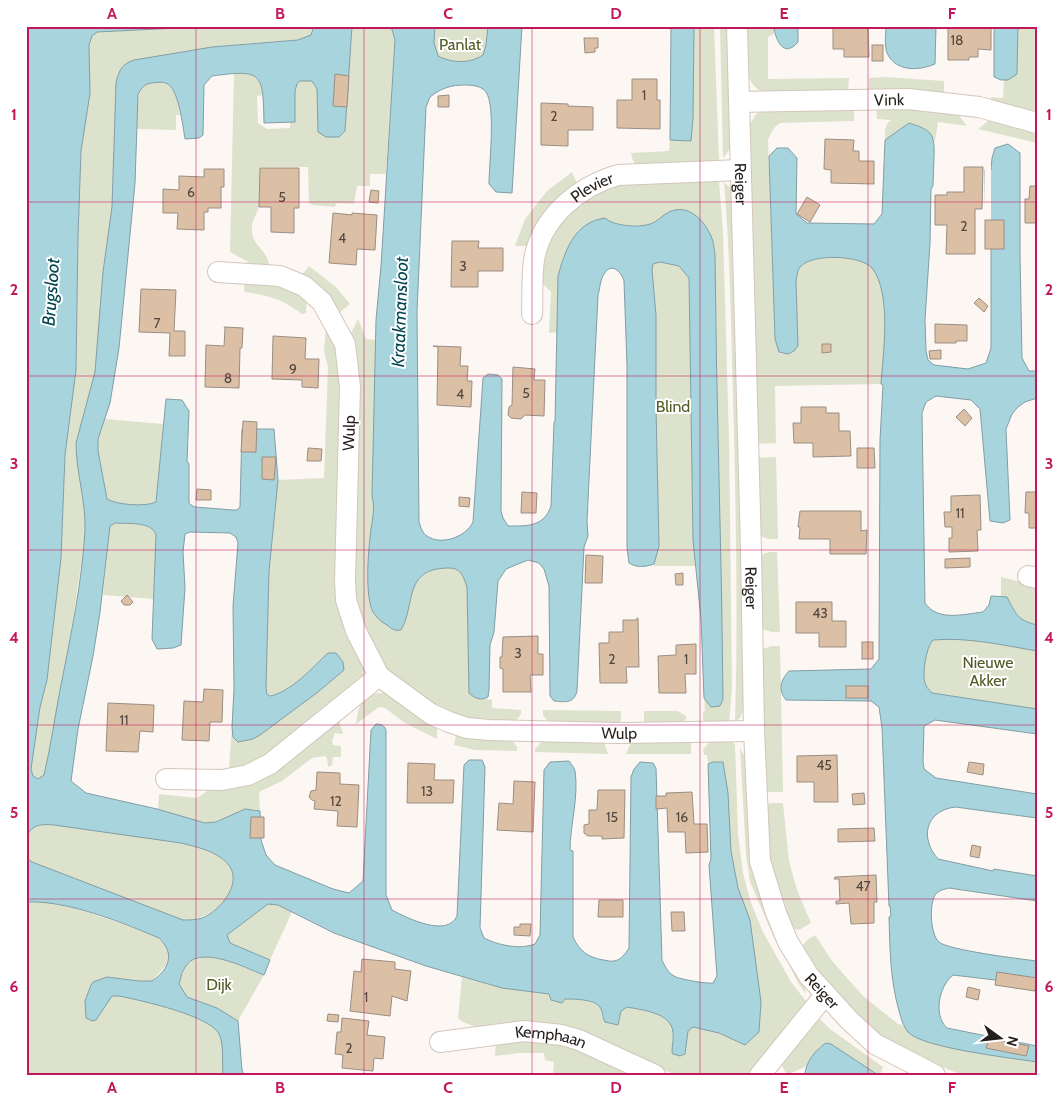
<svg xmlns="http://www.w3.org/2000/svg" width="1063" height="1101" viewBox="0 0 1063 1101" font-family="Cabin,sans-serif">
  <style>
    .green { fill: #dde2cd }
    .water { fill: #a8d4de; stroke: #809ea4 }
    .pier { fill: #fdf7f3 }
    .building { fill: #dbc0a5; stroke: #9a8e83 }
    .lines { fill: none; stroke-linecap: round; stroke-linejoin: round }
    .street-casing { stroke: #d3c6bb; stroke-width: 22 }
    .street { stroke: #fff; stroke-width: 20 }
    .grid { fill: none; stroke: #c2185b; stroke-width: 1; stroke-opacity: 0.55 }
    .labels { text-anchor: middle; dominant-baseline: central; stroke-width: 4; stroke-linejoin: round; paint-order: stroke }
    .number-label { font-size: 14px; fill: #52473e }
    .park-label { font-size: 16px; fill: #515b25; stroke: #fff }
    .street-label { font-size: 16px; fill: #241f1b; stroke: #fff }
    .water-label { font-size: 18px; font-style: italic; fill: #014550; stroke: #fff }
    .neatline { fill: none; stroke: #c2185b; stroke-width: 2 }
    .grid-label { font-size: 16px; text-anchor: middle; font-weight: bold; fill: #c2185b }
  </style>
  <rect width="100%" height="100%" fill="#fdf7f3"/>
  <g class="green">
    <path d="M217,26H314L311,35L298,40L252,43L184,51L135,60L122,67L116,83L112,207L103,272L95,372L76,443C76,472 86,501 85,531C84,553 79,576 76,599C68,658 57,717 44,775L38,779L33,776L31,769L40,707L47,680L61,558L65,455L76,370L78,236L81,151L90,93L89,45L92,36L97,32Z"/>
    <path d="M352,26H391L392,28L395,40L386,174H370V186H357L354,204L336,203L335,207L313,205L309,203L308,167H260C259,180 261,194 259,206C257,216 251,219 252,232C253,246 269,252 269,266L252,264L230,252L234,73C253,72 260,75 263,95L257,96L258,123L267,129L290,128V122H295C295,110 291,90 300,81H312L317,89L339,137L345,131Z"/>
    <path d="M435,26H488L486,45L483,55C470,64 451,63 438,57L434,43Z"/>
    <polygon points="694,26 714,26 719,161 713,163 636,166 632,158 631,153 669,151 670,140 691,141 693,118"/>
    <polygon points="720,26 729,26 732,142 730,149 723,158"/>
    <path d="M746,26H774V34L768,37V79L849,78L848,93H764C740,83 747,49 746,26Z"/>
    <polygon points="1018,26 1037,26 1037,114 992,102 991,97 1003,98 1004,80 1008,80 1017,74"/>
    <polygon points="885,77 944,81 944,95 869,92 869,78"/>
    <path d="M161,82C177,88 177,100 180,115H176V130L137,129C138,118 135,89 146,84C150,82 157,82 161,82Z"/>
    <path d="M854,106V121L781,123C774,126 771,132 768,140L775,339L780,354L791,353L798,344L796,281C797,276 797,270 800,267C812,253 860,254 872,268C892,293 883,354 881,384L775,386L776,443L755,444L749,126L756,114L761,112Z"/>
    <path d="M876,107L955,110L967,126L938,122L935,141C928,130 921,126 909,123L885,140C885,132 884,125 891,120L877,119Z"/>
    <polygon points="992,118 1037,128 1037,143 978,129"/>
    <polygon points="572,172 577,184 529,246 515,246 525,219 547,191"/>
    <polygon points="719,180 723,233 729,438 732,687 729,725 706,725 703,720 703,712 705,711 704,698 711,707 723,699 716,371 715,255 676,209 667,213 658,221 648,225 623,225 609,221 573,238 563,258 558,276 557,332 549,333 551,292 540,281 540,267 551,232 585,199 616,184"/>
    <path d="M724,182L730,188L733,197L745,706L740,718L735,722C738,614 736,506 733,397C731,326 730,254 724,182Z"/>
    <polygon points="660,262 679,266 689,278 693,540 696,566 654,566 654,564 659,546 656,407 656,315 652,270 653,264"/>
    <polygon points="309,266 336,287 350,304 339,313 300,277"/>
    <path d="M245,279L279,283L307,298L306,313L302,314C283,299 268,295 244,292Z"/>
    <path d="M358,319L366,339L376,340L372,496C376,511 371,523 370,538C368,562 366,589 373,612L404,624C408,605 410,579 430,571C439,568 455,563 462,573C472,587 468,620 469,637C471,658 474,678 477,698L492,700V708L521,710V714L514,723L484,722L463,717L425,701L398,679L384,666L372,647L352,586L350,335Z"/>
    <path d="M326,328H330L341,367L336,564L363,664V676L361,681L267,756L243,767L231,770L229,768L232,727L233,737L253,739L318,692L344,670L343,662L328,653C317,663 282,700 268,694L266,688L269,571L278,480L324,478L328,367L324,351Z"/>
    <path d="M105,419L163,424L156,502C145,507 117,505 107,499L98,451V439Z"/>
    <polygon points="776,457 778,539 769,539 757,535 756,458"/>
    <path d="M115,523C127,524 152,521 156,535L154,599L103,595L110,526Z"/>
    <polygon points="769,552 777,552 780,632 772,632 760,628 758,556"/>
    <path d="M1001,577L1037,586V625C1017,620 1016,614 1007,597H1001Z"/>
    <path d="M933,640C968,637 1002,645 1037,651V709L932,693C929,690 926,687 925,683C922,674 926,647 933,640Z"/>
    <polygon points="772,646 780,646 783,792 768,792 763,790 760,650"/>
    <path d="M384,693L392,696L437,724V739L405,723L385,708L379,707L356,724C359,705 361,692 384,693Z"/>
    <polygon points="543,710 621,711 621,721 618,725 550,724 543,715"/>
    <polygon points="644,711 678,711 687,717 682,725 647,725 644,721"/>
    <polygon points="339,721 343,734 335,733 332,741 333,745 341,746 341,757 333,757 332,765 328,767 327,758 325,756 312,758 282,781 259,792 260,811 255,809 216,822 205,823 158,810 159,794 197,798 210,789"/>
    <polygon points="457,731 511,738 517,747 517,751 475,750 454,745"/>
    <polygon points="544,739 603,739 608,754 535,752 535,749"/>
    <polygon points="632,740 691,741 691,754 626,754"/>
    <path d="M710,741H729L735,744L738,834L743,873L751,903L763,932L791,982L806,1001L804,1006L752,1075H675L575,1030L481,1029L463,1022L458,1018L462,977L502,988L549,994L565,999H581L598,1005L601,1008L602,1017L618,1025L621,1011L627,1007C641,1010 668,1012 673,1029C674,1037 671,1046 673,1054L682,1056L685,1054L688,1031L693,1027L719,1033L745,1045L759,1031L761,1002L750,920L738,888L731,851L728,793L723,763L713,762L708,764L707,755H704L703,750Z"/>
    <polygon points="740,748 746,758 750,847 804,984 806,994 798,983 785,956 775,940 750,882 746,855"/>
    <polygon points="770,803 783,803 789,861 797,890 811,923 799,930 791,928 771,874 764,808"/>
    <path d="M38,824C74,825 110,832 145,837C169,841 194,843 216,855C257,877 217,922 183,920L32,862L26,857C26,844 25,831 38,824Z"/>
    <path d="M42,901L73,907L148,933C159,938 166,942 170,954L168,963L152,981H139L107,977L96,1020L110,998L114,995C135,997 208,1016 219,1033C226,1044 222,1062 223,1075H26V902Z"/>
    <polygon points="268,904 278,905 292,912 270,960 230,943 227,935"/>
    <polygon points="815,935 832,961 863,996 898,1024 903,1025 909,1033 924,1041 947,1046 1037,1062 1037,1075 964,1075 952,1071 918,1057 873,1030 831,991 801,949 806,941"/>
    <path d="M208,956L227,961L264,975L238,1021L217,1008L187,997L179,984C185,963 187,961 208,956Z"/>
    <polygon points="819,1018 830,1029 883,1067 880,1075 820,1046 805,1067 787,1075 780,1062"/>
    <polygon points="513,1039 556,1040 639,1075 553,1075 554,1062 545,1060 544,1053 520,1053 495,1056 496,1042"/>
  </g>
  <g class="water">
    <path d="M26,26H217L97,32L92,36L89,45L90,93L81,151L78,236L76,370L65,455L61,558L47,680L40,707L31,769L33,776L38,779L44,775C51,746 55,715 61,685C71,635 82,582 85,531C86,501 76,472 76,443L95,372L103,272L112,207L116,83C119,70 122,64 134,60L212,47L298,40L311,35L314,26H352L345,131L339,137H326L318,132L317,89L312,81H300L297,84L295,91V122L264,123C263,73 263,69 212,76L204,85L203,135L199,138L185,139C183,127 179,94 170,86C165,81 158,82 152,83C144,84 141,88 138,95L135,183L119,348L110,403L98,439V451L107,499C117,505 146,507 156,502L166,399L182,400L189,411L187,461L189,464V503L191,505L195,507L233,510H237L240,507L242,429H274L278,480L269,571L266,688L267,694L270,696C291,692 313,667 328,653H336L343,662L344,670L318,692L260,735L253,739L238,742L233,737L232,727L234,689L233,606L238,543L236,537L230,533L190,532L185,534L183,552L185,588L181,645L173,648L157,649L152,639L156,535C152,521 127,524 115,523L110,526L100,612L93,656L78,729L71,781L86,793L157,809L205,823L216,822L245,809L260,811L261,840L266,855L275,865L333,889L349,893L363,881L371,730L376,724C381,724 384,725 386,730V895L392,910C407,918 447,938 457,916L464,765L469,760H482L485,767L480,928L484,938C498,945 519,950 535,944L540,935L544,770L550,762L569,761C571,764 574,767 575,771C579,797 570,825 570,850L573,851V937C580,952 588,957 603,960C606,960 611,962 614,961C621,960 625,954 629,948L631,777L634,769L640,762L653,763L656,768L662,960C665,966 668,973 674,976C678,979 707,984 713,983L717,976L709,865L711,859L708,764L713,762H723L728,793L731,851L738,888L750,920L761,1002L759,1032L745,1045L719,1033L693,1027L688,1031L685,1054L680,1056L673,1054L672,1052C672,1045 674,1038 673,1032C671,1012 641,1010 627,1007L621,1011L618,1025L605,1022C602,1017 603,1011 600,1007C594,999 574,999 565,999L562,1003L551,1000L549,994L502,988L426,966L334,933L278,905L268,904L227,935L230,943L270,960L264,975C245,968 197,942 184,969C181,973 181,979 179,984L187,997L217,1008L238,1021L242,1070L244,1075H223C222,1062 224,1048 220,1036C214,1016 139,1000 119,996H112L96,1020L93,1021L86,1018L85,1001L91,985L93,982L107,977L139,981H152C170,969 175,953 159,938C121,922 67,900 26,902V857L32,862L183,920C189,920 196,920 202,918C220,911 245,882 227,863C216,851 197,847 181,843L54,825C40,824 31,824 26,839Z"/>
    <path d="M391,26H435L434,43L438,56C451,63 470,64 483,55L486,45L488,26H522L512,193L496,192L489,184C489,164 496,107 486,92C482,86 472,85 465,85C451,85 441,88 430,97L426,107L417,312L419,522C421,527 422,533 427,536C441,546 466,537 473,522L483,378L488,374L498,375L502,379L501,511L503,518L508,526C527,526 544,527 551,506L554,422H555L558,276C565,250 575,222 605,218C613,226 639,228 650,224C658,222 662,215 669,212C688,203 704,220 711,236C714,242 714,249 715,255C716,403 722,551 723,699L720,706L711,707L704,698L701,619L693,540L689,278L679,266L660,262L653,264L652,270L656,315V407L659,546L654,564C646,567 637,568 629,563L627,548V365L624,281C621,271 611,262 604,274C600,280 600,289 598,295L587,521L588,536L584,547L577,691C574,704 564,702 554,701L550,696L549,586L544,569L539,563L528,560L506,569L498,581L494,632L490,645L489,689L488,697C481,701 474,698 469,693L467,587C463,576 461,567 447,568C403,569 416,604 401,630C394,631 392,629 387,625C381,622 376,617 373,612C365,596 368,556 370,538C371,523 376,511 372,496L376,320L381,266L395,40Z"/>
    <polygon points="671,26 694,26 693,118 691,141 670,140"/>
    <path d="M774,26H798V42C784,59 775,40 774,26Z"/>
    <path d="M886,26H936L935,64C921,70 900,72 890,58C883,50 886,36 886,26Z"/>
    <polygon points="994,26 1018,26 1017,74 1008,80 1001,80 994,77"/>
    <path d="M909,123C932,130 935,134 934,157C934,167 933,176 933,186L931,189L930,243L925,320L926,351L928,360L934,365L968,369L986,363L991,348V248H986L985,170H991L992,158L995,148L1008,144L1020,153V256L1022,358L1029,371H1037V398L1025,402L1018,407L1012,414L1006,429L1010,520L1003,523L990,521L980,409L971,400L936,396L926,402L922,413L925,603C938,622 964,614 983,612L989,605L991,596L1007,597C1016,614 1017,620 1037,625V651C1002,645 968,637 933,640C926,647 922,674 925,683C926,687 929,690 932,693L1037,709V734L935,720L924,726L923,761L924,769L936,778L1037,794V818L955,807C926,811 919,837 938,859L993,871L994,869L1037,876V901L949,888C946,889 940,890 938,892C928,898 930,935 939,942C948,950 1020,959 1037,961V985L953,975C939,986 933,1015 947,1028L1037,1046V1062C1012,1058 922,1048 908,1032C903,1026 901,1018 899,1011C890,978 890,950 889,917L891,916L890,906H889L882,728L879,707L871,701L786,700C778,690 780,681 789,671L871,669L879,659L880,440L883,385L881,384C883,354 892,293 872,268C860,255 812,253 800,267C797,271 797,276 796,281L798,346L794,351L788,354L779,352L775,339L769,156L777,148H788L797,158L796,214L807,223L874,224L882,214L885,140Z"/>
    <path d="M826,1043L831,1044L878,1075H805C805,1063 816,1049 826,1043Z"/>
  </g>
  <polygon class="pier" points="990,156 991,156 991,220 985,220 985,168 989,168"/>
  <g class="building">
    <polygon points="833,26 868,26 869,57 844,57 844,49 833,49"/>
    <polygon points="948,26 991,26 991,50 978,49 978,57 969,57 969,60 948,60"/>
    <polygon points="584,38 598,38 598,48 595,48 595,52 585,53"/>
    <rect x="872" y="45" width="11" height="16"/>
    <polygon points="335,74 349,76 347,107 333,106"/>
    <polygon points="632,79 657,79 657,100 660,100 660,129 617,128 617,100 632,100"/>
    <polygon points="449,95 449,107 438,107 438,96"/>
    <polygon points="541,103 568,104 568,106 593,107 593,130 568,130 568,146 541,145"/>
    <polygon points="825,139 854,140 853,151 859,151 859,161 874,161 874,184 831,183 831,170 824,169"/>
    <polygon points="964,167 983,167 982,209 975,209 975,254 946,254 947,225 935,225 935,195 947,195 947,192 964,192"/>
    <polygon points="260,168 299,168 299,208 294,208 294,233 271,232 271,207 259,207"/>
    <polygon points="204,169 224,169 224,187 221,187 221,208 208,208 208,212 204,212 204,230 177,229 178,213 163,213 163,189 179,190 179,176 204,177"/>
    <polygon points="1030,186 1037,186 1037,223 1025,223 1025,199 1029,199"/>
    <polygon points="371,190 379,191 378,203 369,202"/>
    <polygon points="807,197 820,205 810,222 797,214"/>
    <polygon points="333,213 352,215 352,213 377,215 375,250 357,249 356,265 329,263"/>
    <rect x="985" y="220" width="19" height="29"/>
    <polygon points="452,241 479,241 478,248 503,248 503,271 478,271 478,287 451,287"/>
    <polygon points="141,289 176,290 174,331 185,331 185,356 169,356 170,333 139,332"/>
    <polygon points="979,298 988,306 984,312 974,303"/>
    <polygon points="935,324 967,325 967,341 956,341 956,343 935,343"/>
    <polygon points="224,327 243,328 242,348 240,348 239,388 205,387 206,345 224,346 225,329"/>
    <polygon points="273,336 306,338 305,359 319,359 318,388 302,387 302,380 272,379"/>
    <polygon points="822,344 831,344 831,352 822,353"/>
    <polygon points="433,346 461,347 460,366 468,366 467,381 472,381 471,407 437,405 438,347"/>
    <polygon points="941,350 941,359 930,359 929,351"/>
    <polygon points="513,367 535,369 534,380 545,380 544,416 525,415 521,419 511,418 508,415 509,407 512,405"/>
    <polygon points="801,407 826,407 826,413 839,413 839,431 850,431 851,456 813,457 813,443 794,443 793,423 801,423"/>
    <polygon points="964,409 972,418 965,426 956,417"/>
    <polygon points="243,421 257,422 256,452 241,452"/>
    <polygon points="308,448 322,449 321,461 307,461"/>
    <polygon points="857,448 874,448 875,468 857,468"/>
    <polygon points="262,457 276,457 274,480 262,479"/>
    <polygon points="197,489 211,490 211,500 196,500"/>
    <polygon points="522,492 537,493 536,513 521,513"/>
    <polygon points="1026,492 1037,492 1037,528 1029,528 1029,513 1025,513"/>
    <polygon points="980,495 981,530 977,530 978,551 949,552 949,538 952,538 952,527 945,527 944,512 951,512 951,496"/>
    <polygon points="459,497 470,498 469,507 459,506"/>
    <polygon points="800,511 861,511 861,531 867,530 866,554 830,554 830,539 799,539 800,527 798,527"/>
    <polygon points="586,555 603,556 602,583 585,583"/>
    <polygon points="970,558 970,567 945,568 945,559"/>
    <polygon points="683,573 683,585 676,585 675,574"/>
    <polygon points="127,595 133,602 130,605 124,605 121,601"/>
    <polygon points="796,602 832,602 832,621 846,621 846,647 819,647 819,633 796,633"/>
    <polygon points="637,618 638,618 639,667 626,667 627,683 600,683 599,643 609,643 609,632 623,632 623,620 637,620"/>
    <polygon points="538,636 538,654 543,654 543,675 530,675 531,692 503,692 503,669 500,668 500,657 502,657 503,637"/>
    <rect x="862" y="642" width="11" height="17"/>
    <polygon points="696,644 696,674 685,674 686,693 659,693 658,656 676,655 676,645"/>
    <rect x="846" y="686" width="22" height="12"/>
    <polygon points="204,689 223,690 222,722 210,722 209,741 182,740 184,701 203,702"/>
    <polygon points="108,703 154,705 153,732 140,731 138,752 106,751"/>
    <polygon points="837,755 838,802 814,802 814,782 797,782 797,756"/>
    <polygon points="969,762 984,764 983,775 967,772"/>
    <polygon points="408,763 435,764 434,780 454,780 453,803 407,803"/>
    <polygon points="317,772 340,773 340,784 359,785 357,827 337,826 338,811 314,809 315,801 312,800 309,797 311,791 316,790"/>
    <polygon points="514,781 535,782 533,832 497,830 499,803 513,804"/>
    <polygon points="598,790 625,790 624,838 602,839 602,836 588,836 584,833 584,825 589,824 589,810 597,810"/>
    <polygon points="692,792 694,824 707,824 708,852 686,853 685,832 668,832 667,808 656,809 656,796 666,796 666,793"/>
    <polygon points="864,793 865,804 853,805 852,794"/>
    <polygon points="251,817 264,817 264,838 250,838"/>
    <polygon points="874,828 875,841 838,842 838,829"/>
    <polygon points="972,845 981,847 979,858 970,856"/>
    <polygon points="876,875 877,902 874,902 874,923 851,924 849,903 836,904 836,901 840,901 839,879 834,879 835,877"/>
    <polygon points="599,900 623,900 623,917 598,917"/>
    <polygon points="671,912 684,912 685,931 672,931"/>
    <polygon points="520,924 531,924 530,936 514,935 514,927 520,927"/>
    <polygon points="362,959 395,962 395,969 411,971 407,1001 392,996 390,1016 350,1011 354,971 361,972"/>
    <polygon points="997,972 1037,978 1035,991 995,985"/>
    <polygon points="968,987 980,990 978,1000 966,997"/>
    <polygon points="328,1014 339,1015 338,1022 327,1021"/>
    <polygon points="342,1018 369,1021 367,1035 385,1037 383,1059 374,1058 373,1071 342,1068 343,1055 335,1054 337,1032 341,1032"/>
    <polygon points="989,1038 1029,1046 1026,1056 986,1048"/>
  </g>
  <g class="lines">
    <g class="street-casing">
      <g id="street">
        <path id="s1" d="M737,26L751,550L754,731L760,861L776,913L788,942L809,976L849,1020L875,1044L935,1075"/>
        <path id="s2" d="M739,102L908,99L979,107L1037,123"/>
        <path id="s3" d="M218,272L280,276L304,286L322,302L345,344L350,387L345,580L346,600L356,631L379,676L431,714L449,722L467,728L489,730L619,733L754,731"/>
        <path id="s4" d="M532,314C533,297 531,271 535,255C544,215 580,186 618,175L740,170"/>
        <polyline points="1028,576 1037,578"/>
        <polyline points="166,779 222,780 248,775 270,764 379,676"/>
        <path id="s5" d="M440,1042L524,1031L562,1035L579,1040L655,1075"/>
        <polyline points="760,1075 825,995"/>
      </g>
    </g>
    <use href="#street" class="street"/>
  </g>
  <path class="grid" d="M196,26V1075M364,26V1075M532,26V1075M700,26V1075M868,26V1075M26,202H1037M26,376H1037M26,550H1037M26,725H1037M26,899H1037"/>
  <g class="labels">
    <g class="number-label">
      <text x="957" y="40">18</text>
      <text x="644" y="95">1</text>
      <text x="554" y="116">2</text>
      <text x="191" y="192">6</text>
      <text x="282" y="197">5</text>
      <text x="964" y="226">2</text>
      <text x="342" y="238">4</text>
      <text x="463" y="266">3</text>
      <text x="157" y="323">7</text>
      <text x="293" y="369">9</text>
      <text x="228" y="378">8</text>
      <text x="526" y="393">5</text>
      <text x="460" y="394">4</text>
      <text x="960" y="513">11</text>
      <text x="820" y="613">43</text>
      <text x="518" y="653">3</text>
      <text x="612" y="659">2</text>
      <text x="686" y="659">1</text>
      <text x="124" y="720">11</text>
      <text x="824" y="765">45</text>
      <text x="427" y="791">13</text>
      <text x="336" y="801">12</text>
      <text x="612" y="817">15</text>
      <text x="682" y="817">16</text>
      <text x="863" y="886">47</text>
      <text x="366" y="997">1</text>
      <text x="349" y="1048">2</text>
    </g>
    <g class="park-label">
      <text x="460" y="44">Panlat</text>
      <text x="673" y="406">Blind</text>
      <text x="988" y="662">Nieuwe<tspan x="988" dy="18">Akker</tspan></text>
      <text x="219" y="984">Dijk</text>
    </g>
    <g class="street-label">
      <text stroke="none"><textPath href="#s2" startOffset="150">Vink</textPath></text>
      <text stroke="none"><textPath href="#s1" startOffset="158">Reiger</textPath></text>
      <text stroke="none"><textPath href="#s4" startOffset="151">Plevier</textPath></text>
      <text transform="translate(349 433) rotate(-88)">Wulp</text>
      <text stroke="none"><textPath href="#s1" startOffset="562">Reiger</textPath></text>
      <text stroke="none"><textPath href="#s3" startOffset="755">Wulp</textPath></text>
      <text stroke="none"><textPath href="#s1" startOffset="981">Reiger</textPath></text>
      <text stroke="none"><textPath href="#s5" startOffset="112">Kemphaan</textPath></text>
    </g>
    <g class="water-label">
      <text transform="translate(51 292) rotate(-86)">Brugsloot</text>
      <text transform="translate(400 312) rotate(-88)">Kraakmansloot</text>
    </g>
  </g>
  <rect width="1063" height="1101" fill="none" stroke="#ffffff" stroke-width="55"/>
  <g transform="translate(1000 1038) rotate(105)" stroke="#ffffff" stroke-width="4" paint-order="stroke">
  <path d="M0-4L9 19L0 12L-9 19Z" fill="#241f1b"/>
  <text y="-8" font-size="14" font-weight="bold" text-anchor="middle" fill="#241f1b">N</text>
  </g>
  <rect x="28" y="28" width="1008" height="1046" class="neatline"/>
  <g class="grid-label">
    <text x="112" y="19">A</text>
    <text x="280" y="19">B</text>
    <text x="448" y="19">C</text>
    <text x="616" y="19">D</text>
    <text x="784" y="19">E</text>
    <text x="952" y="19">F</text>
    <text x="14" y="120">1</text>
    <text x="1049" y="120">1</text>
    <text x="14" y="295">2</text>
    <text x="1049" y="295">2</text>
    <text x="14" y="469">3</text>
    <text x="1049" y="469">3</text>
    <text x="14" y="643">4</text>
    <text x="1049" y="643">4</text>
    <text x="14" y="818">5</text>
    <text x="1049" y="818">5</text>
    <text x="14" y="992">6</text>
    <text x="1049" y="992">6</text>
    <text x="112" y="1093">A</text>
    <text x="280" y="1093">B</text>
    <text x="448" y="1093">C</text>
    <text x="616" y="1093">D</text>
    <text x="784" y="1093">E</text>
    <text x="952" y="1093">F</text>
  </g>
</svg>
